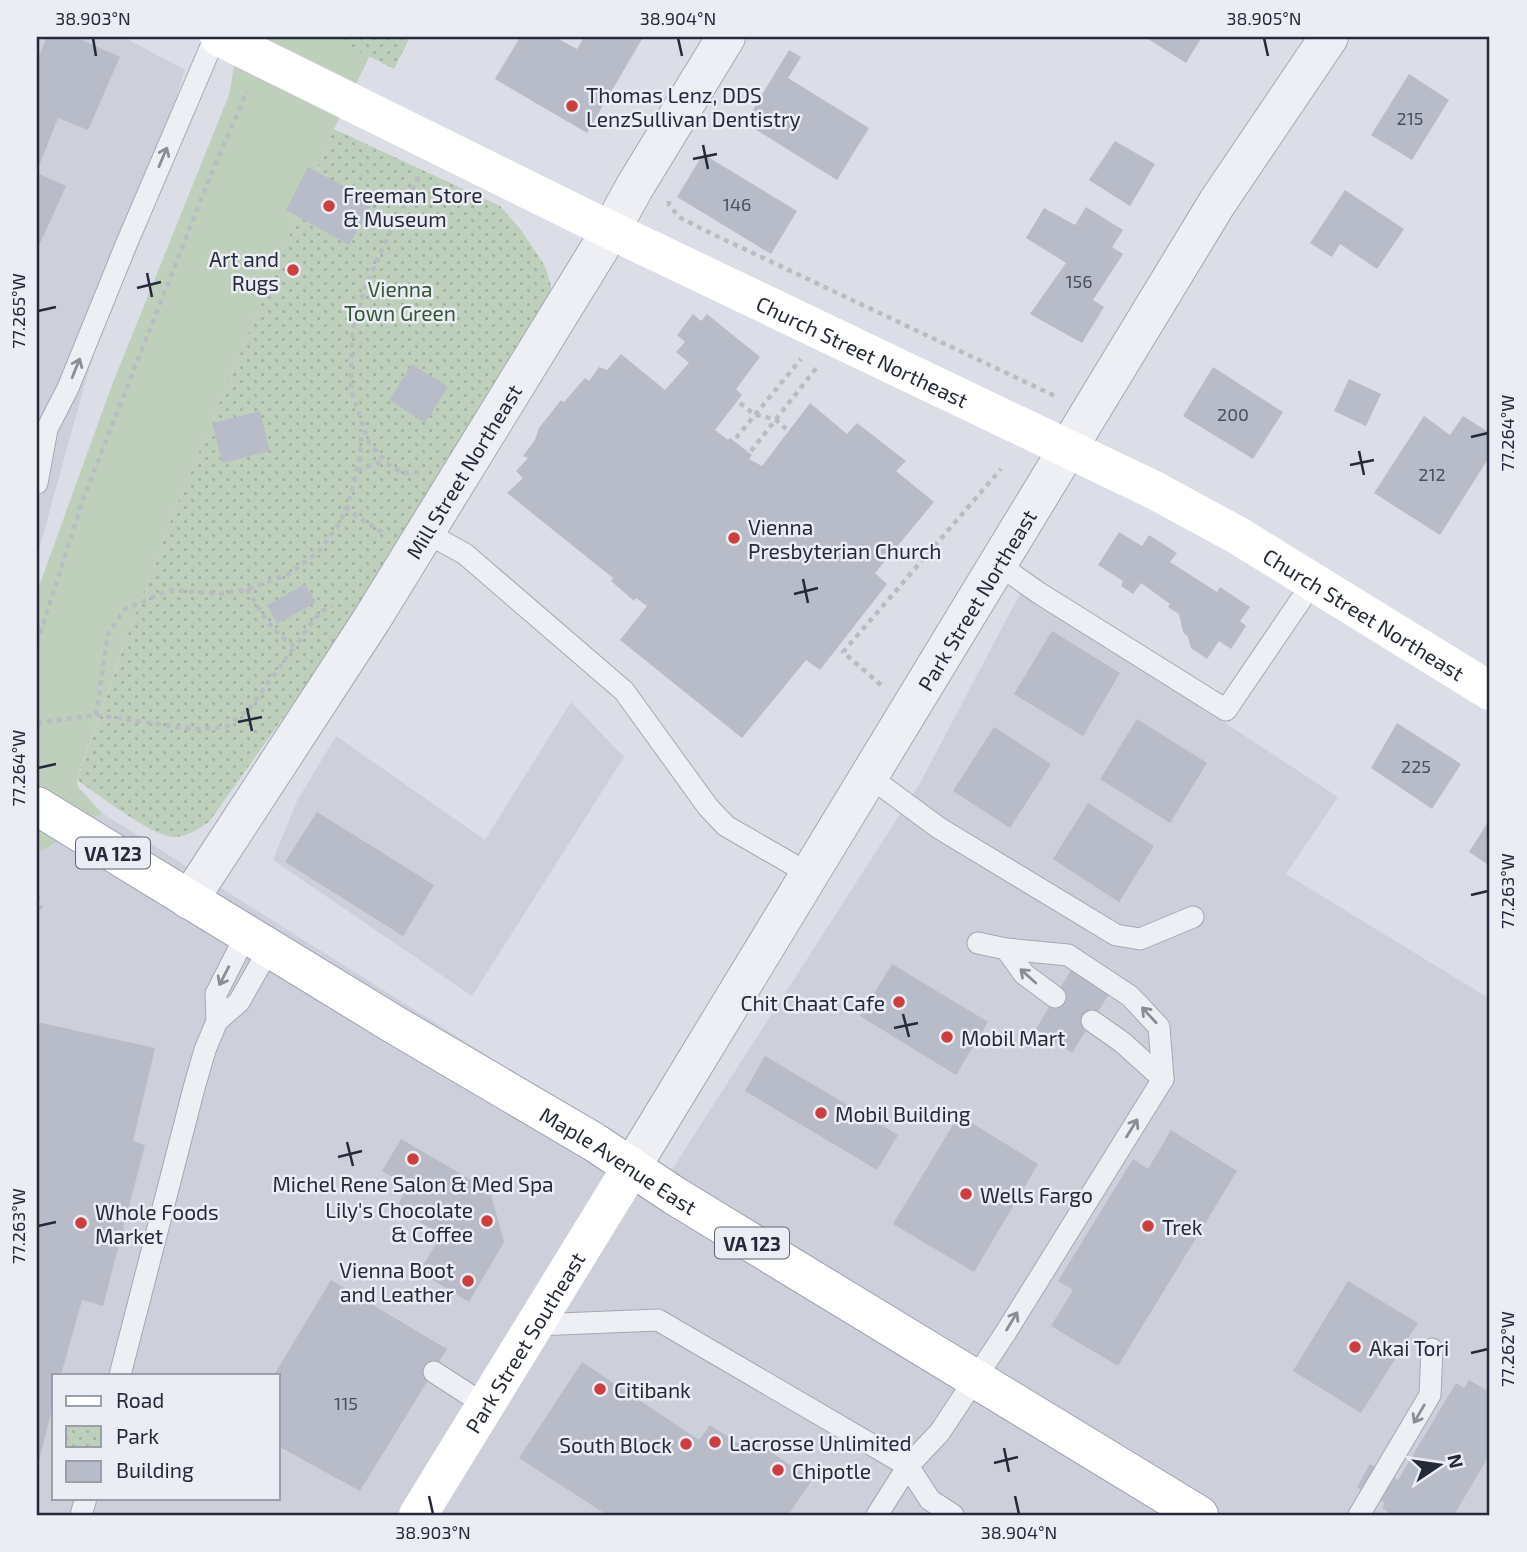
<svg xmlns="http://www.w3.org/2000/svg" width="1527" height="1552" viewBox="0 0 1527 1552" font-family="'Exo 2',sans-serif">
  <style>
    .built { fill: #cdd0db; fill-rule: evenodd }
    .grass { fill: #bed0bc }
    .park { fill: url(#park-dots) }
    .building { fill: #b8bcc8 }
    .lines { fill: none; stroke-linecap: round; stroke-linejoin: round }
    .lane-casing { stroke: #a4a8b3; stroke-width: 23 }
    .street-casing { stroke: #a4a8b3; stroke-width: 40 }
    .primary-casing { stroke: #9ba0b1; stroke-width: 40 }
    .path { stroke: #babcc4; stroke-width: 4.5; stroke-dasharray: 5 5; stroke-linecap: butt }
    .lane { stroke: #eeeff4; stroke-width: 21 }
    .street { stroke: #eeeff4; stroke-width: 38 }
    .secondary { stroke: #fff; stroke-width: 38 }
    .primary { stroke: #fff; stroke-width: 38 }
    .oneway { stroke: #8a8c98 }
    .ticks { fill: none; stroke: #252a3b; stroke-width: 2.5 }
    .poi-dot { fill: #cd3e3e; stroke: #eaedf4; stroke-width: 2.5 }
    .labels { text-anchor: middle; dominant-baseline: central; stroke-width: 5; stroke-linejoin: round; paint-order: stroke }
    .number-label { font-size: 18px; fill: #4a4e5e }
    .shield { fill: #eaedf4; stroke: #606472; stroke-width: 2 }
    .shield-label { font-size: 19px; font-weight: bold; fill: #252a3b }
    .poi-label { font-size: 21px; fill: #252a3b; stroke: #eaedf4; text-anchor: start }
    .park-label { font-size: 21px; fill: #345733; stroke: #eaedf4 }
    .street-label { font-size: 21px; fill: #252a3b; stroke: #eaedf4 }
    .neatline { fill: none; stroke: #252a3b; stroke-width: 2.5 }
    .ticks-label { font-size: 18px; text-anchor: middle; fill: #252a3b }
  </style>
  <defs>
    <pattern id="park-dots" width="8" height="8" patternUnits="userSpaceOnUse" patternTransform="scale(1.75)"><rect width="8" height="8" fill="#bed0bc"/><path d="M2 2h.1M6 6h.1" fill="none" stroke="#a3b3a2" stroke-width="1.8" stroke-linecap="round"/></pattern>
  </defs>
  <rect width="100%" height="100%" fill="#dbdee6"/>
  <g class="built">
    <polygon points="37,37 123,37 185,70 85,383 37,557"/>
    <path d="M1022,590L1338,797L1286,874L1490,999V1515H37V854L102,813L671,1171L920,783ZM54,1375H278V1498H54Z"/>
    <polygon points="571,702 624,757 472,996 273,860 297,801 336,736 485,840"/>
  </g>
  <polygon class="grass" points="239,37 379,37 334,129 175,509 125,642 77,779 78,787 102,813 37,854 37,592 112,385 229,95"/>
  <g class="park">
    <polygon points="331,37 410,37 394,69"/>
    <path d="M334,129L500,206L521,230L545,266L551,286V296L372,593L209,822C199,828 187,837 175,837C154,838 96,793 77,780L125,642L175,509Z"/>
  </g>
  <g class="building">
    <polygon points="47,37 75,37 120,57 88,130 58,118 37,171 37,60"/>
    <polygon points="520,37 555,37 577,49 584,37 639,37 642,39 587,133 495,79"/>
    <polygon points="1145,37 1202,37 1186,63"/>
    <polygon points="789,50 801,57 788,78 869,128 837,180 745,123"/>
    <polygon points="1409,74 1449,100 1412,160 1371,135"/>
    <polygon points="1115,141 1155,164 1130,206 1089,180"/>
    <polygon points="703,154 797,211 771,254 677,197"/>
    <polygon points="308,167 373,202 349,245 286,210"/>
    <polygon points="37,173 66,186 37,250"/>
    <polygon points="1345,190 1404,229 1377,269 1340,244 1332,257 1310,243"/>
    <polygon points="1086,207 1123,230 1112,247 1123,254 1093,300 1104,307 1082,343 1030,314 1066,263 1026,238 1044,208 1075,225"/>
    <polygon points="693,314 701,321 707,314 760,357 736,389 742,395 715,430 728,440 730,438 752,455 749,459 762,466 810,403 847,434 857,423 906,461 896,471 934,502 875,573 887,584 820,670 806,660 742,738 620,640 647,606 636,598 634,601 611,581 613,578 507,493 523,478 516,471 528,458 523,456 535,440 539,428 561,400 564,402 585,378 589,381 599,367 607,370 621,354 665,390 689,363 676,352 685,342 677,335"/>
    <polygon points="412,364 448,387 425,423 389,400"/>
    <polygon points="1213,367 1283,412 1253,459 1183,416"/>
    <polygon points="1349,379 1381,394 1366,426 1334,411"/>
    <polygon points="260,411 270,451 222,463 212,423"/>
    <polygon points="1424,416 1450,435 1463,416 1490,433 1490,456 1440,535 1374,493"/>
    <polygon points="1119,532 1142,546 1149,535 1177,553 1170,562 1217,592 1220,587 1250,607 1240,621 1246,626 1231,649 1219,641 1207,659 1191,648 1188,637 1183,632 1179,614 1168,607 1170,604 1141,583 1133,594 1121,586 1123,581 1098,565"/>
    <polygon points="305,584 316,602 277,624 267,605"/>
    <polygon points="1052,631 1120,673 1083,736 1014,694"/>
    <polygon points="1137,719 1207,763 1170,823 1100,779"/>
    <polygon points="1397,723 1461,764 1432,809 1371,768"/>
    <polygon points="994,727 1051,764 1010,828 953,791"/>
    <polygon points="1088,803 1154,846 1119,902 1053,859"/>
    <polygon points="317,812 434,885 403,936 285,862"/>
    <polygon points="1490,819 1490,866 1469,852"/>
    <polygon points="892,964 988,1022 956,1075 860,1016"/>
    <polygon points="1072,968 1111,991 1072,1053 1036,1029"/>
    <polygon points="37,1022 155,1048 133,1141 145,1145 103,1306 82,1300 61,1375 54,1375 54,1402 38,1465"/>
    <polygon points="765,1056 898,1135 877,1170 745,1091"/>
    <polygon points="959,1115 1038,1164 974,1272 893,1224"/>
    <polygon points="1171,1130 1237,1171 1118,1366 1051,1326 1073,1290 1058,1281 1133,1159 1148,1169"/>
    <polygon points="401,1139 490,1191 504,1242 469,1302 419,1272 436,1244 428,1239 433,1230 396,1208 408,1186 382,1171"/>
    <polygon points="331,1280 447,1349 360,1491 278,1446 278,1375 274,1375"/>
    <polygon points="1348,1281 1418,1323 1361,1413 1293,1371"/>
    <polygon points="582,1362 699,1440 710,1425 747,1449 753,1440 812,1480 788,1515 607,1515 519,1458"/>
    <polygon points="1469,1380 1490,1392 1490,1454 1454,1515 1387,1515 1388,1512 1382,1508 1385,1503 1357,1487 1370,1464 1398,1480 1456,1383 1464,1388"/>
  </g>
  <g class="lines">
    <g class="lane-casing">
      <g id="lane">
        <polyline points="37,483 47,429 68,388 126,245 215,37"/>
        <polyline points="425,532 465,554 624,691 708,807 726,826 811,875"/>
        <polyline points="999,565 1039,593 1226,710 1313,582"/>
        <polyline points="870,777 939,828 1116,935 1140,939 1193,917"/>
        <polyline points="1006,949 1024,974 1055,997"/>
        <polyline points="217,1021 239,1002 269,949"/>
        <polyline points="1092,1021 1122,1042 1163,1079"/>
        <polyline points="535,1325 658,1320 908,1466 930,1500 953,1515"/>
        <polyline points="434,1372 485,1405"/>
        <polyline points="120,1375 194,1088 205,1050 217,1021 216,994 246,935"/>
        <polyline points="81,1515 86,1498"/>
        <polyline points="877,1515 908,1466 940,1432 1006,1332 1163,1079 1159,1027 1130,996 1068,955 1006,949 978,943"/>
        <polyline points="1359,1515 1430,1395 1432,1349"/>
      </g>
    </g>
    <g class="street-casing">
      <g id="street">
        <path id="s1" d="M189,900L372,619L611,230L634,188L726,37"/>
        <path id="s2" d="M631,1168L1217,203L1329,37"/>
      </g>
    </g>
    <g class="primary-casing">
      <g id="primary">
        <path id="s5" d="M37,806L395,1025L594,1142L675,1196L1199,1515"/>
      </g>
    </g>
    <g class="path">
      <polyline points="669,201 669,205 679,217 702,229 1057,397"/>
      <polyline points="740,403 755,415 775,419 786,429"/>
      <polyline points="736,438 801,359"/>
      <polyline points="751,451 817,367"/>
      <polyline points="357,470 385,461"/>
      <polyline points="419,472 405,473 391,467 369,443 351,390 352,331 365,288 384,245 420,175"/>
      <polyline points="346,506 356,516 382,532"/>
      <path d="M247,589C261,611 271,633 295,646L319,613L332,606"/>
      <polyline points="37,643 83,499 206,187 247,91"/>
      <polyline points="881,685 843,652 1001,469"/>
      <polyline points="96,715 108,634 125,609 170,590 220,594 255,587 289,574 319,551 340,523 351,494 360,456 362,430"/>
      <polyline points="37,723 96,715 192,729 226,727 249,709 295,646"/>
      <polyline points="37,896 41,909"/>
    </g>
    <use href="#lane" class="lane"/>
    <use href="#street" class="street"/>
    <g class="secondary">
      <path id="s3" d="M219,37L583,217L1154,490L1237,535L1490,691"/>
      <path id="s4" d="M418,1515L631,1168"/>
    </g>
    <use href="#primary" class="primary"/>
  </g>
  <defs><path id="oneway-shaft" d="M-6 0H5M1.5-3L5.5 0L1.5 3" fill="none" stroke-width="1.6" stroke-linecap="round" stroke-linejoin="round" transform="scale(1.75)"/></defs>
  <g class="oneway">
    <use href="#oneway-shaft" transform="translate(163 157) rotate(-67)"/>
    <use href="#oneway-shaft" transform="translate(76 368) rotate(-68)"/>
    <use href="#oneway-shaft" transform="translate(224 976) rotate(117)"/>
    <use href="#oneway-shaft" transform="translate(1028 976) rotate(-138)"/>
    <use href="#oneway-shaft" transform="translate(1149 1015) rotate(-133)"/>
    <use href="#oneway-shaft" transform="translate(1132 1128) rotate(-58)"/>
    <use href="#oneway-shaft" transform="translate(1012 1321) rotate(-59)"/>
    <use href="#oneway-shaft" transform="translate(1419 1414) rotate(120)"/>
  </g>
  <path class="ticks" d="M93,38L96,56M678,38L682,56M1264,38L1268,56M703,145L708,169M693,159L717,154M147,273L152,297M137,288L161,282M38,311L56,307M1471,437L1488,433M1359,451L1364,475M1350,465L1374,460M803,579L808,603M794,594L818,588M247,708L252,731M238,722L262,717M38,768L56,764M1471,895L1488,891M903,1014L909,1037M894,1028L918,1023M347,1142L353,1166M338,1157L362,1151M38,1226L56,1222M1471,1353L1488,1349M1004,1448L1009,1472M994,1463L1018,1457M429,1496L433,1514M1015,1496L1019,1514"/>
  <g class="poi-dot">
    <circle cx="572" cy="106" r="7"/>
    <circle cx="329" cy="206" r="7"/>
    <circle cx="293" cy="270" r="7"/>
    <circle cx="734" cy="538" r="7"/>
    <circle cx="899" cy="1002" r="7"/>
    <circle cx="947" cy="1037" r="7"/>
    <circle cx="821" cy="1113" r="7"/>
    <circle cx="413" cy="1159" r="7"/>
    <circle cx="966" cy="1194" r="7"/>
    <circle cx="487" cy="1221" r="7"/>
    <circle cx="81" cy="1223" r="7"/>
    <circle cx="1148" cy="1226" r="7"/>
    <circle cx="468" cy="1281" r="7"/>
    <circle cx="1355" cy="1347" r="7"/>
    <circle cx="600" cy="1389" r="7"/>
    <circle cx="715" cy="1442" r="7"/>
    <circle cx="686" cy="1444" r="7"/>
    <circle cx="778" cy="1470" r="7"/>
  </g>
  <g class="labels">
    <g class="number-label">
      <text x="1410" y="118">215</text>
      <text x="737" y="204">146</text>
      <text x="1079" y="281">156</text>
      <text x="1233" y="414">200</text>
      <text x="1432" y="474">212</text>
      <text x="1416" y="766">225</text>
      <text x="346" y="1403">115</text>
    </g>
    <g class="shield">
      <rect x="76" y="837.5" width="74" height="31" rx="5"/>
      <rect x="715" y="1227.5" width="74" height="31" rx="5"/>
    </g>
    <g class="shield-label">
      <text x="113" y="853">VA 123</text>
      <text x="752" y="1243">VA 123</text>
    </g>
    <g class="poi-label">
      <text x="586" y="94">Thomas Lenz, DDS<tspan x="586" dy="24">LenzSullivan Dentistry</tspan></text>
      <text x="343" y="194">Freeman Store<tspan x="343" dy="24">&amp; Museum</tspan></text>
      <text x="279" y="258" text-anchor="end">Art and<tspan x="279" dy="24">Rugs</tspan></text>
      <text x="748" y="526">Vienna<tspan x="748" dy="24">Presbyterian Church</tspan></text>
      <text x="885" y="1002" text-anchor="end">Chit Chaat Cafe</text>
      <text x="961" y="1037">Mobil Mart</text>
      <text x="835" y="1113">Mobil Building</text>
      <text x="413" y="1183" text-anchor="middle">Michel Rene Salon &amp; Med Spa</text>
      <text x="980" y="1194">Wells Fargo</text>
      <text x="473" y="1209" text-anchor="end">Lily's Chocolate<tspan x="473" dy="24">&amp; Coffee</tspan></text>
      <text x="95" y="1211">Whole Foods<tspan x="95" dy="24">Market</tspan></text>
      <text x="1162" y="1226">Trek</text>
      <text x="454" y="1269" text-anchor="end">Vienna Boot<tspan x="454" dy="24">and Leather</tspan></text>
      <text x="1369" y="1347">Akai Tori</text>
      <text x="614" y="1389">Citibank</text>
      <text x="729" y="1442">Lacrosse Unlimited</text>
      <text x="672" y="1444" text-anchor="end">South Block</text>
      <text x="792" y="1470">Chipotle</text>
    </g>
    <g class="park-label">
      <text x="400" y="288">Vienna<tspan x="400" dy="24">Town Green</tspan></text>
    </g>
    <g class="street-label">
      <text stroke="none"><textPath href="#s3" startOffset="716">Church Street Northeast</textPath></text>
      <text stroke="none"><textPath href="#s1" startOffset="509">Mill Street Northeast</textPath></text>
      <text stroke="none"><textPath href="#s2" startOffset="665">Park Street Northeast</textPath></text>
      <text stroke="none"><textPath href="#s3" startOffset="1283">Church Street Northeast</textPath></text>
      <text stroke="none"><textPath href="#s5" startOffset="681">Maple Avenue East</textPath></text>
      <text stroke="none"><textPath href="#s4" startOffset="203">Park Street Southeast</textPath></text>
    </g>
  </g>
  <rect width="1527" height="1552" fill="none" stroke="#eaedf4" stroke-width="77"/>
  <rect x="52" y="1374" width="228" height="126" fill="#eaedf4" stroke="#9b9faa" stroke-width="2"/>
  <rect x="66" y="1396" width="35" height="10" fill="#ffffff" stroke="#9b9faa" stroke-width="2"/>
  <text x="116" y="1408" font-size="21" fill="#252a3b">Road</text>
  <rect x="66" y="1426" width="35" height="21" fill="url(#park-dots)" stroke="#9b9faa" stroke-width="2"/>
  <text x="116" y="1444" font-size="21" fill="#252a3b">Park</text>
  <rect x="66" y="1461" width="35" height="21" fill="#b8bcc8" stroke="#9b9faa" stroke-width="2"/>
  <text x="116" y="1478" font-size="21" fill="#252a3b">Building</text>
  <g transform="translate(1439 1465) rotate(77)" stroke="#eaedf4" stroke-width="5" paint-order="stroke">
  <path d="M0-5L12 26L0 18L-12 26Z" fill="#252a3b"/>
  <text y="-10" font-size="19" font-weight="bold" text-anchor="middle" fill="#252a3b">N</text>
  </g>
  <rect x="38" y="38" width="1450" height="1476" class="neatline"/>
  <g class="ticks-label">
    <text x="93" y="25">38.903°N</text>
    <text x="678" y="25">38.904°N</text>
    <text x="1264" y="25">38.905°N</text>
    <text transform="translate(19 311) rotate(-90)" y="6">77.265°W</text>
    <text transform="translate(1508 433) rotate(-90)" y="6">77.264°W</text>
    <text transform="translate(19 768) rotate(-90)" y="6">77.264°W</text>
    <text transform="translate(1508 891) rotate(-90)" y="6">77.263°W</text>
    <text transform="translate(19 1226) rotate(-90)" y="6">77.263°W</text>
    <text transform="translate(1508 1349) rotate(-90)" y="6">77.262°W</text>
    <text x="433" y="1539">38.903°N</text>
    <text x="1019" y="1539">38.904°N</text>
  </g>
</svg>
